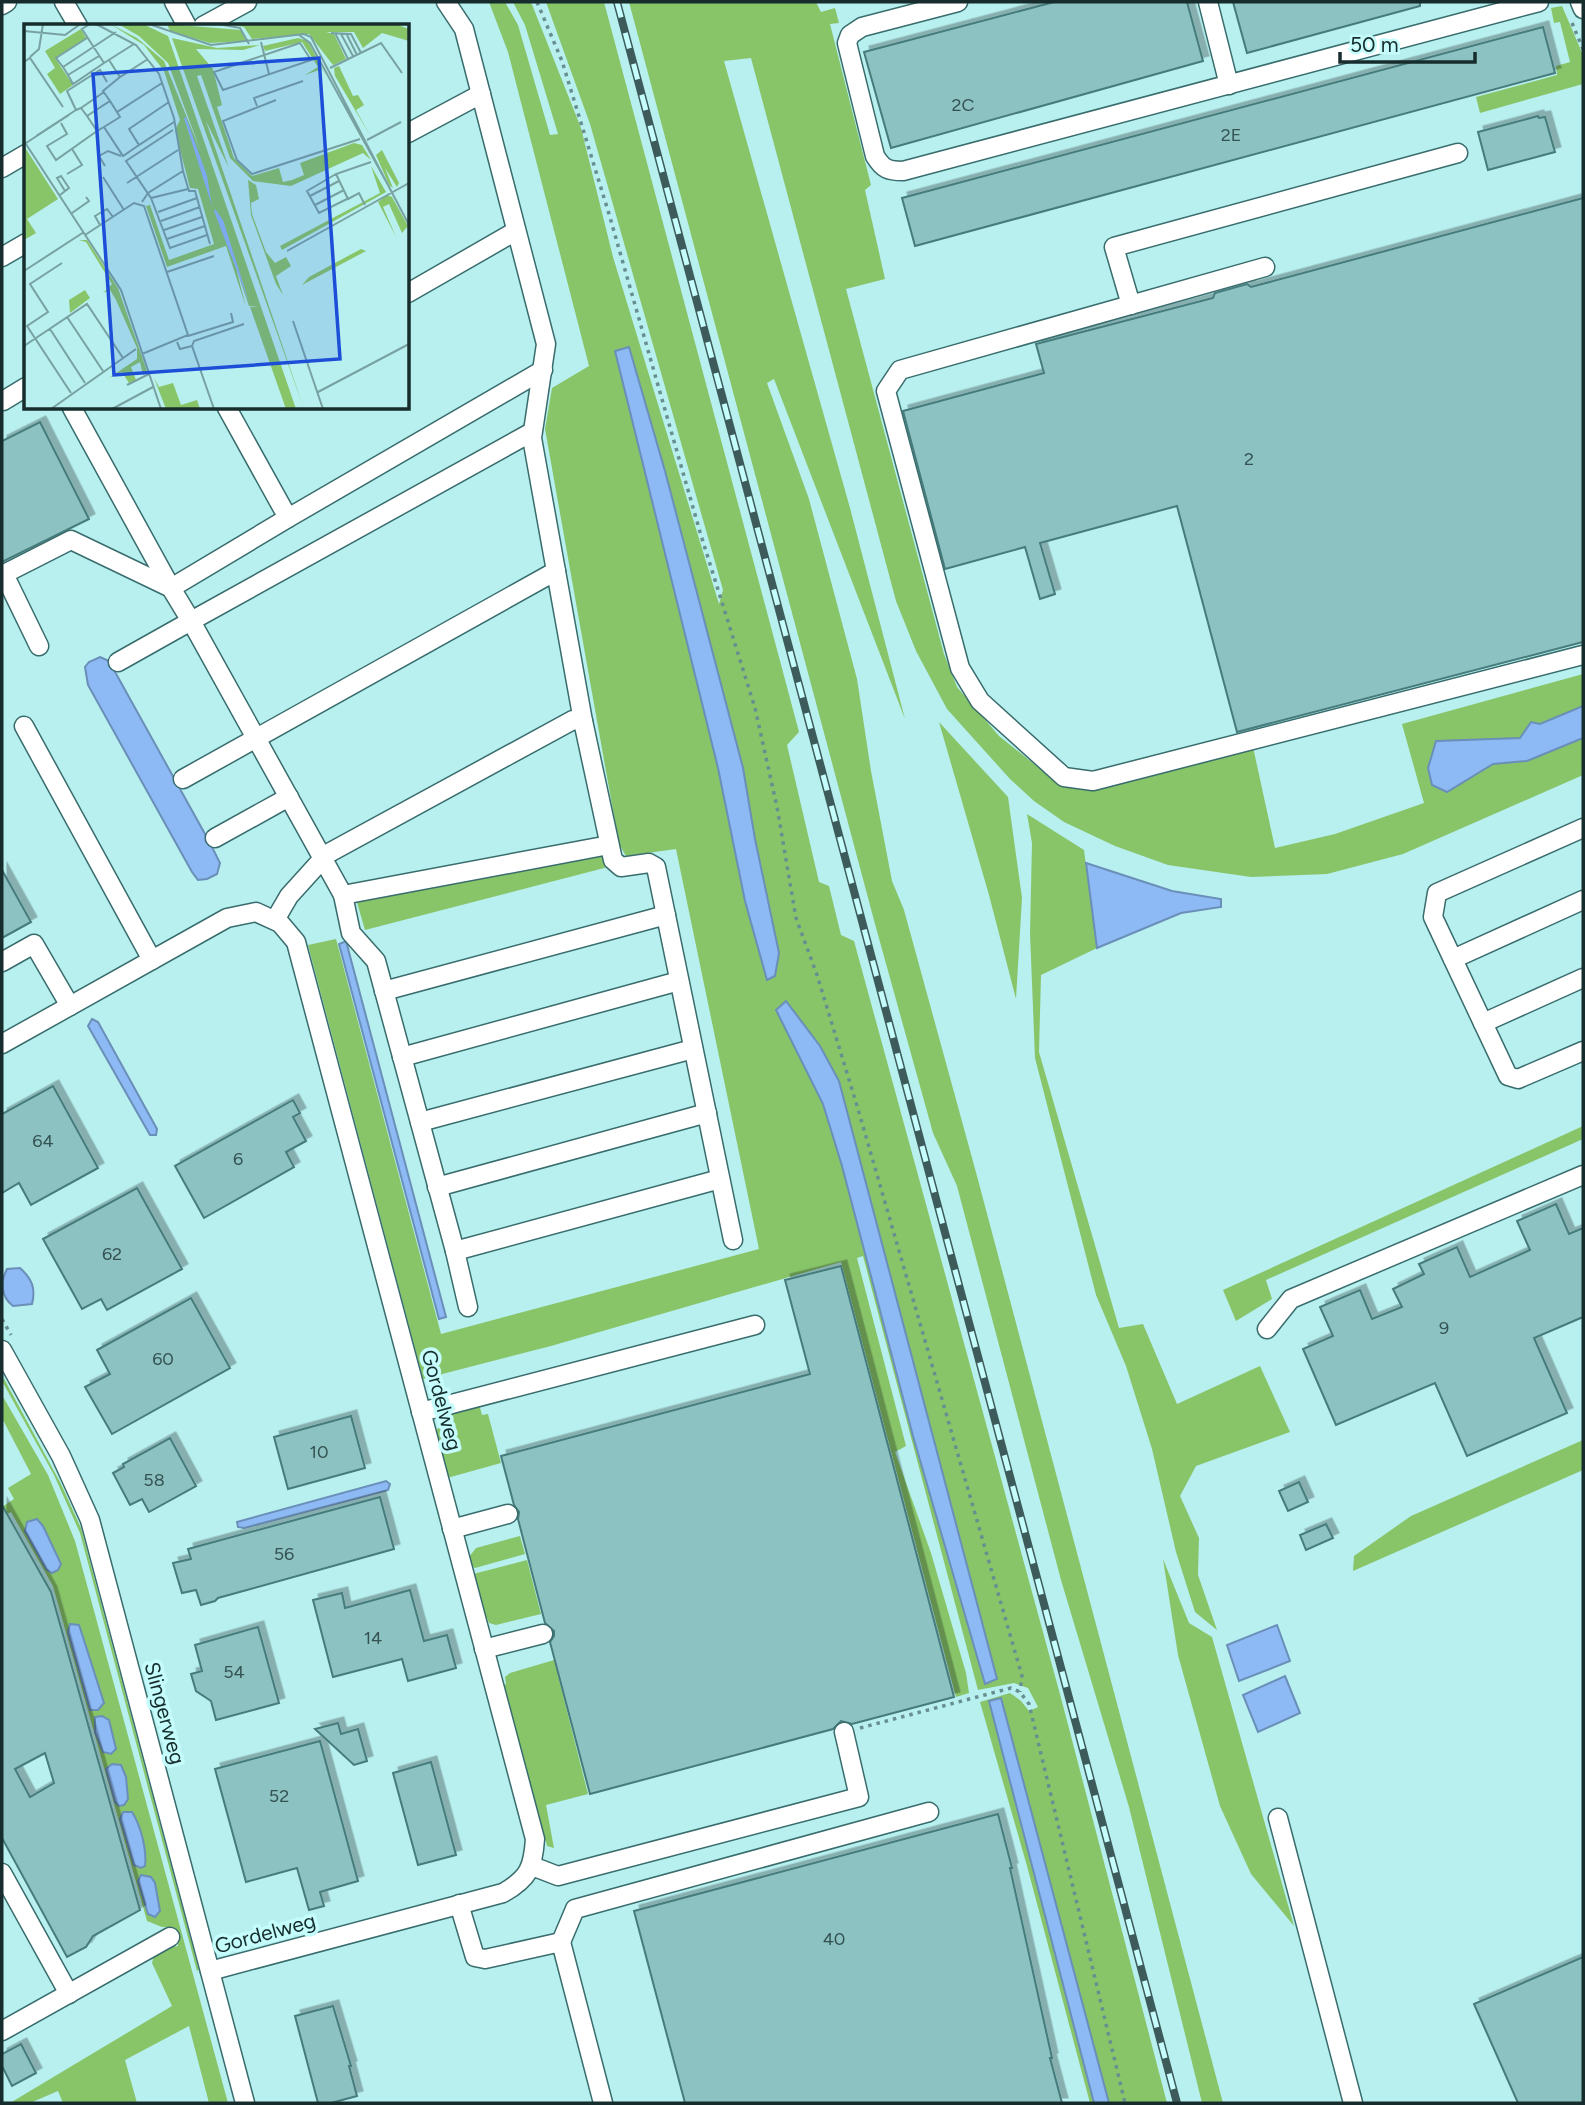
<svg xmlns="http://www.w3.org/2000/svg" width="1585" height="2105" viewBox="0 0 1585 2105" font-family="Figtree,sans-serif">
  <style>
    .green { fill: #88c569 }
    .water { fill: #8db9f4; stroke: #6a8fb8; stroke-width: 2 }
    .building { fill: #8dc2c2; stroke: #477b7b; stroke-width: 2; fill-rule: evenodd; filter: url(#shadow) }
    .lines { fill: none; stroke-linecap: round; stroke-linejoin: round }
    .minor-casing { stroke: #396c6d; stroke-width: 21 }
    .path { stroke: #688f8f; stroke-width: 3.5; stroke-dasharray: 3.5 5; stroke-linecap: butt }
    .minor { stroke: #fff; stroke-width: 18 }
    .rail-casing { stroke: #3d5b5b; stroke-width: 8 }
    .rail { stroke: #c5fcfc; stroke-width: 5; stroke-dasharray: 16; stroke-linecap: butt }
    .labels { text-anchor: middle; dominant-baseline: central; stroke-width: 7; stroke-linejoin: round; paint-order: stroke }
    .number-label { font-size: 18px; fill: #345252 }
    .street-label { font-size: 21px; fill: #172d2d; stroke: #c5fcfc }
    .inset-road { fill: none; stroke: #78a1a1; stroke-width: 2 }
    .view { fill: #1d4ed8; fill-opacity: 0.15; stroke: #1d4ed8; stroke-width: 3.5 }
    .inset-edge { fill: none; stroke: #172d2d; stroke-width: 3.5 }
  </style>
  <defs>
    <filter id="shadow"><feDropShadow dx="5.5" dy="-5.5" stdDeviation="0" flood-color="#0004"/></filter>
  </defs>
  <rect width="100%" height="100%" fill="#b8efef"/>
  <g class="green">
    <polygon points="489,2 505,2 518,25 550,135 558,134 525,25 513,2 531,2 581,128 613,257 719,604 723,590 590,124 546,2 604,2 799,732 787,745 819,882 829,886 841,935 854,941 1061,1698 1167,2103 1090,2103 1027,1866 980,1702 1010,1693 1021,1701 1029,1711 1038,1707 1028,1688 1014,1683 978,1690 863,1256 857,1258 906,1446 895,1452 931,1553 966,1673 969,1693 956,1697 841,1262 551,1346 423,1379 308,945 336,939 441,1334 759,1249 676,849 626,856 619,844 545,429 552,388 589,366 508,52"/>
    <polygon points="629,2 816,2 821,12 835,8 839,23 830,24 871,185 865,190 885,279 846,289 944,654 957,687 999,736 1059,784 1088,790 1253,747 1275,848 1335,834 1424,803 1402,724 1583,674 1583,775 1403,854 1327,874 1251,877 1168,865 1115,846 1064,822 1034,801 1010,779 947,709 916,651 896,601 751,58 724,61 850,508 905,719 774,379 767,383 809,499 857,679 871,771 892,881 904,910 977,1176 1223,2103 1202,2103 1129,1807 1061,1580 957,1186 933,1133 875,924"/>
    <polygon points="1562,6 1583,55 1583,84 1480,113 1476,97 1557,75 1556,66 1570,62 1560,22 1554,23 1551,8"/>
    <polygon points="939,722 1008,797 1022,898 1016,999 989,895"/>
    <polygon points="1027,814 1084,850 1097,948 1041,975 1039,1052 1119,1328 1143,1324 1177,1404 1260,1366 1290,1432 1196,1466 1180,1496 1199,1538 1198,1575 1217,1630 1195,1612 1176,1552 1152,1449 1126,1366 1096,1295 1035,1058 1030,933 1032,843"/>
    <polygon points="604,856 608,867 365,930 356,899"/>
    <polygon points="1583,1126 1583,1139 1266,1280 1272,1299 1236,1321 1223,1290"/>
    <polygon points="2,1375 61,1484 81,1528 199,1970 197,1971 80,1533 54,1475 2,1381"/>
    <polygon points="2,1395 48,1475 75,1541 228,2103 209,2103 189,2026 125,2060 137,2103 63,2103 58,2091 30,2103 10,2103 172,2006 152,1963 154,1955 167,1948 178,1946 173,1927 162,1927 147,1921 53,1586 11,1512 2,1517 2,1507 14,1499 8,1488 31,1474 2,1418"/>
    <polygon points="479,1404 482,1415 488,1414 501,1463 447,1478 435,1434 446,1412"/>
    <polygon points="1583,1440 1583,1470 1353,1571 1354,1556 1411,1516"/>
    <polygon points="520,1536 525,1554 475,1568 471,1566 469,1557 476,1548"/>
    <polygon points="1163,1559 1189,1623 1212,1637 1294,1926 1251,1874 1220,1806 1178,1655"/>
    <polygon points="527,1560 541,1614 496,1625 489,1623 487,1618 484,1619 473,1574"/>
    <polygon points="554,1660 588,1794 546,1805 554,1848 547,1846 546,1841 543,1840 503,1686 506,1684 505,1677 510,1673"/>
  </g>
  <g class="water">
    <polygon points="629,347 665,471 743,768 755,839 779,953 775,976 767,980 745,901 718,768 615,351"/>
    <polygon points="100,657 109,661 210,843 220,863 217,874 207,879 198,880 192,872 88,685 85,667 89,662"/>
    <polygon points="1583,706 1583,738 1527,761 1493,764 1447,792 1432,785 1428,768 1436,741 1520,738 1531,722 1540,724"/>
    <polygon points="1086,863 1172,891 1221,899 1221,907 1181,913 1097,948"/>
    <polygon points="346,941 446,1317 439,1319 339,944"/>
    <polygon points="786,1001 820,1046 839,1081 997,1679 985,1684 913,1436 842,1166 823,1104 776,1010"/>
    <polygon points="92,1019 98,1022 157,1129 156,1135 150,1135 88,1026"/>
    <path d="M20,1268C32,1279 36,1288 32,1304L13,1306C1,1297 0,1282 7,1269Z"/>
    <polygon points="386,1481 390,1484 388,1490 244,1528 238,1527 237,1522"/>
    <polygon points="37,1519 43,1526 61,1564 58,1570 52,1573 46,1569 25,1531 27,1522"/>
    <polygon points="70,1624 79,1625 82,1634 104,1703 98,1710 90,1710 68,1632"/>
    <polygon points="1277,1625 1290,1661 1239,1681 1227,1645"/>
    <polygon points="1285,1676 1300,1713 1258,1732 1243,1695"/>
    <polygon points="1001,1698 1109,2103 1094,2103 989,1701"/>
    <polygon points="102,1716 109,1720 116,1749 111,1754 103,1752 95,1732 95,1717"/>
    <polygon points="112,1764 121,1765 126,1777 128,1799 124,1805 119,1806 115,1802 106,1769"/>
    <path d="M123,1812H132C141,1826 147,1850 145,1866L141,1868L134,1865L120,1819Z"/>
    <polygon points="141,1875 151,1877 155,1883 160,1911 155,1917 148,1914 138,1881"/>
  </g>
  <g class="building">
    <polygon points="1054,2 1187,2 1203,61 891,148 864,52"/>
    <polygon points="1233,2 1420,2 1420,6 1247,53"/>
    <polygon points="1543,27 1555,73 915,246 902,198"/>
    <polygon points="1538,116 1539,118 1545,117 1555,152 1488,170 1478,132"/>
    <polygon points="1583,198 1583,642 1237,732 1177,506 1040,543 1055,594 1040,599 1025,547 945,569 903,411 1044,373 1036,344 1213,298 1215,293 1247,284 1251,287"/>
    <polygon points="40,422 89,519 2,562 2,441"/>
    <polygon points="2,870 31,922 2,938"/>
    <polygon points="53,1086 98,1168 31,1205 19,1183 2,1193 2,1114"/>
    <polygon points="293,1100 300,1113 293,1117 306,1141 286,1152 294,1167 204,1218 175,1166"/>
    <polygon points="137,1188 182,1269 107,1310 101,1299 82,1309 43,1239"/>
    <polygon points="1556,1204 1569,1234 1583,1228 1583,1317 1534,1338 1567,1413 1467,1456 1435,1383 1336,1425 1303,1349 1333,1336 1320,1307 1360,1290 1372,1319 1402,1307 1393,1289 1424,1274 1419,1264 1457,1247 1470,1277 1530,1250 1517,1221"/>
    <polygon points="841,1266 954,1697 852,1724 841,1721 833,1729 590,1794 550,1642 554,1636 554,1631 545,1623 518,1519 519,1512 514,1505 501,1456 810,1374 785,1280"/>
    <polygon points="191,1298 230,1368 112,1434 85,1387 110,1374 97,1350"/>
    <polygon points="351,1416 365,1468 288,1489 274,1437"/>
    <polygon points="170,1438 196,1486 149,1512 142,1499 130,1505 113,1473 124,1467 123,1464"/>
    <polygon points="1299,1482 1308,1502 1288,1511 1279,1491"/>
    <polygon points="380,1497 394,1549 218,1598 215,1601 201,1605 196,1590 182,1593 173,1563 191,1559 188,1549"/>
    <path d="M2,1505L51,1592L140,1910L93,1936L86,1947L67,1957L2,1838ZM45,1753L54,1783L30,1797L15,1769Z"/>
    <polygon points="1326,1524 1333,1538 1306,1550 1300,1535"/>
    <polygon points="410,1590 424,1641 447,1635 456,1668 408,1681 402,1659 333,1677 313,1600 342,1593 345,1608"/>
    <polygon points="258,1627 279,1703 216,1720 211,1701 196,1691 191,1674 202,1671 195,1645"/>
    <polygon points="338,1723 341,1734 358,1729 367,1761 354,1765 315,1729"/>
    <polygon points="320,1741 358,1881 320,1892 324,1906 309,1910 297,1868 246,1882 215,1769"/>
    <polygon points="431,1762 456,1855 418,1865 393,1773"/>
    <polygon points="998,1814 1012,1868 1010,1868 1052,2058 1050,2058 1062,2103 685,2103 634,1911"/>
    <polygon points="1583,1957 1583,2103 1518,2103 1474,2004"/>
    <polygon points="333,2006 351,2066 349,2066 357,2096 331,2103 318,2103 295,2016"/>
    <polygon points="21,2044 36,2073 12,2086 2,2066 2,2054"/>
  </g>
  <g class="lines">
    <g class="minor-casing">
      <g id="minor">
        <polyline points="64,2 78,26"/>
        <polyline points="174,2 187,26"/>
        <polyline points="446,2 464,29 546,344 532,438 583,721"/>
        <path d="M958,2L862,27L850,35L847,43L875,156C883,169 888,171 903,171L1539,2"/>
        <polyline points="1208,2 1229,85"/>
        <polyline points="1580,2 1583,9"/>
        <polyline points="2,5 7,2"/>
        <polyline points="203,26 247,2"/>
        <polyline points="408,133 481,94"/>
        <polyline points="2,168 26,154"/>
        <polyline points="2,257 26,243"/>
        <polyline points="1265,267 900,370 886,391 960,668 980,701 1064,777 1093,781 1583,655"/>
        <polyline points="408,293 516,231"/>
        <polyline points="1131,305 1114,247 1458,153"/>
        <polyline points="2,399 3,401 26,387"/>
        <polyline points="72,408 171,588 288,518"/>
        <polyline points="227,408 288,518 543,370"/>
        <polyline points="532,432 191,621 343,895 609,845"/>
        <polyline points="39,646 4,574 71,540 171,588 191,621 118,662"/>
        <polyline points="24,726 152,960"/>
        <polyline points="183,779 556,571"/>
        <polyline points="1583,828 1437,893 1433,917 1508,1076 1518,1079 1583,1051"/>
        <polyline points="215,838 289,797"/>
        <polyline points="343,895 351,933 376,961 455,1251 720,1179"/>
        <polyline points="275,920 289,896 327,854 573,720 583,721 613,860 621,867 649,863 656,867 733,1240"/>
        <polyline points="1453,959 1583,900"/>
        <polyline points="2,962 34,944 70,1006"/>
        <polyline points="384,991 666,915"/>
        <polyline points="1483,1023 1583,978"/>
        <path d="M2,1044L227,918L256,912L280,923L296,942L535,1839C533,1868 529,1878 503,1893L210,1971"/>
        <polyline points="402,1057 679,981"/>
        <polyline points="420,1122 693,1049"/>
        <polyline points="437,1187 707,1113"/>
        <polyline points="455,1251 468,1307"/>
        <polyline points="1267,1329 1291,1299 1583,1175"/>
        <polyline points="2,1350 61,1456 90,1520 245,2103"/>
        <polyline points="421,1412 755,1325"/>
        <polyline points="452,1529 508,1514"/>
        <polyline points="484,1649 543,1634"/>
        <polyline points="1278,1818 1353,2103"/>
        <polyline points="532,1866 558,1876 859,1797 844,1732"/>
        <polyline points="2,1873 69,1994"/>
        <polyline points="459,1904 475,1957 485,1959 561,1942 603,2103"/>
        <polyline points="561,1942 575,1909 929,1812"/>
        <polyline points="2,2031 170,1937"/>
      </g>
    </g>
    <g class="path">
      <polyline points="537,2 562,61 609,214 700,532 755,708 777,807 796,918 817,975 858,1109 1022,1676 1020,1692"/>
      <polyline points="1572,23 1583,49"/>
      <polyline points="2,1319 11,1335"/>
      <polyline points="860,1728 1011,1688 1020,1692 1029,1704 1125,2103"/>
    </g>
    <use href="#minor" class="minor"/>
    <g class="rail-casing">
      <polyline id="rail" points="617,2 1177,2103"/>
    </g>
    <use href="#rail" class="rail"/>
  </g>
  <g class="labels">
    <g class="number-label">
      <text x="963" y="105">2C</text>
      <text x="1231" y="135">2E</text>
      <text x="1249" y="459">2</text>
      <text x="43" y="1141">64</text>
      <text x="238" y="1159">6</text>
      <text x="112" y="1254">62</text>
      <text x="1444" y="1328">9</text>
      <text x="163" y="1359">60</text>
      <text x="319" y="1452">10</text>
      <text x="154" y="1480">58</text>
      <text x="284" y="1554">56</text>
      <text x="373" y="1638">14</text>
      <text x="234" y="1672">54</text>
      <text x="279" y="1796">52</text>
      <text x="834" y="1939">40</text>
    </g>
    <g class="street-label">
      <text transform="translate(442 1400) rotate(75)">Gordelweg</text>
      <text transform="translate(165 1713) rotate(75)">Slingerweg</text>
      <text transform="translate(265 1933) rotate(-15)">Gordelweg</text>
    </g>
  </g>
  <g transform="translate(24 24)">
    <rect width="385" height="385" fill="#b8efef"/>
    <path d="M86,0L113,14L140,37L177,128L144,39L115,12L94,0H119L144,12L272,385H262L226,283H234L225,282L212,244L222,283L202,222L143,243L122,182L126,181L145,236L190,220L174,165L166,164L151,106L156,96L140,47L120,21ZM143,0L217,6L222,17L186,19L146,7ZM206,0H371L385,5V17L358,9L339,24L330,8H302L310,10L322,35L309,41L285,10L228,15L220,3ZM57,5L62,14L31,34L49,61L36,70L23,50L31,44L21,27ZM148,14L193,24L236,21L219,26L172,25L189,45L198,81L193,83L210,134L228,152L255,144L259,158L268,156L280,151L276,139L330,119L338,121L347,136L339,129L267,162L229,157L206,134L177,51L173,52L205,144L182,97L280,385ZM274,14L284,17L302,52L298,45L281,51L294,43L278,18L241,27L239,22ZM315,42L329,72L334,71L340,81L332,86L347,113L311,52L310,44ZM0,122L34,175L3,195L12,209L0,216ZM358,126L375,159L373,163L361,144L369,164L365,161L352,131ZM347,142L362,168L258,226L256,222L356,169ZM224,156L232,161L235,175L227,179L228,190L242,228L251,239L262,233L267,242L252,252L259,271L252,260L227,191ZM363,171L368,173L384,202L378,209L365,180L359,183L372,213L354,178ZM55,216H63L94,264L123,347L119,351L116,338L107,343L112,356L105,359L98,348L85,354L113,335V324L92,276L86,266L79,269L88,260L62,218ZM337,225L342,227L278,261L285,253ZM61,266L66,274L46,289L45,276ZM130,354L135,363L149,359L157,381L173,376L176,385H142Z" fill="#88c569"/>
    <path d="M162,93L183,152L188,182L160,94ZM191,185L199,196L226,281L190,187Z" fill="#8db9f4"/>
    <path class="inset-road" d="M66,0L58,5L80,39L110,20M72,0L112,21L135,50L150,94L159,147M125,0L187,21L280,10L287,13L364,161L286,19L275,11M194,0L216,4L225,20M0,7L41,11L55,1M307,9L327,10L337,29M311,9L324,35M317,10L329,32M323,11L333,31M63,14L32,34L39,43L92,8M237,18L245,50M6,33L15,25L19,0M85,36L96,53L124,35M287,36L276,19L190,48L199,66L287,36L294,33M0,38L6,34L39,83M39,43L44,51L75,32M306,44L357,19L378,49M44,51L49,60L80,39M252,76L199,97L213,136L228,150L336,115M86,77L79,67L96,53M145,78L105,105L115,121L150,98M233,82L230,74L279,57M57,84L80,68M52,86L57,84L63,92L86,77L93,88L138,59M93,88L96,93L80,103L99,132L115,121M63,92L73,107L80,103M37,99L43,110L23,122L32,136L73,107M149,106L102,137L127,174L164,165M12,112L52,86L43,67L76,46L83,58M343,116L377,98M0,117L97,266L137,385M2,119L45,91M81,142L75,132L84,127L97,132M43,150L58,141L48,125M312,150L283,167L295,189L323,175M79,153L100,186M103,159L154,126M364,161L385,201M36,171L45,164L37,152L33,154L41,167M286,172L315,157M127,174L146,224L183,211M118,178L124,169L159,147L165,167H171L186,220M291,181L320,166M341,181L335,169L324,175L312,150L347,138M134,188L173,174M48,189L65,177L62,173M137,197L176,183M76,201L71,192L83,185L89,193M140,206L178,193M61,211L110,179L120,182L164,311L118,330M143,215L181,202M263,227L385,159M38,239L6,260L24,288L3,302L47,369M0,247L60,208M143,248L190,232M43,293L79,347M269,297L299,385M26,305L61,359M164,312L209,298L207,289M153,318L156,325L168,322L190,385M0,322L63,280L99,334M168,322L170,317L220,300M103,361L125,350M294,368L385,320M27,385L112,325M88,385L129,363"/>
    <path class="view" d="M295,34L316,335L90,351L69,50Z"/>
    <rect width="385" height="385" class="inset-edge"/>
  </g>
  <rect width="1585" height="2105" fill="none" stroke="#172d2d" stroke-width="7"/>
  <path d="M1340 52v10h135v-10" fill="none" stroke="#172d2d" stroke-width="3.5"/>
  <text x="1350" y="52" font-size="21" fill="#172d2d" stroke="#c5fcfc" stroke-width="5" paint-order="stroke">50 m</text>
</svg>
